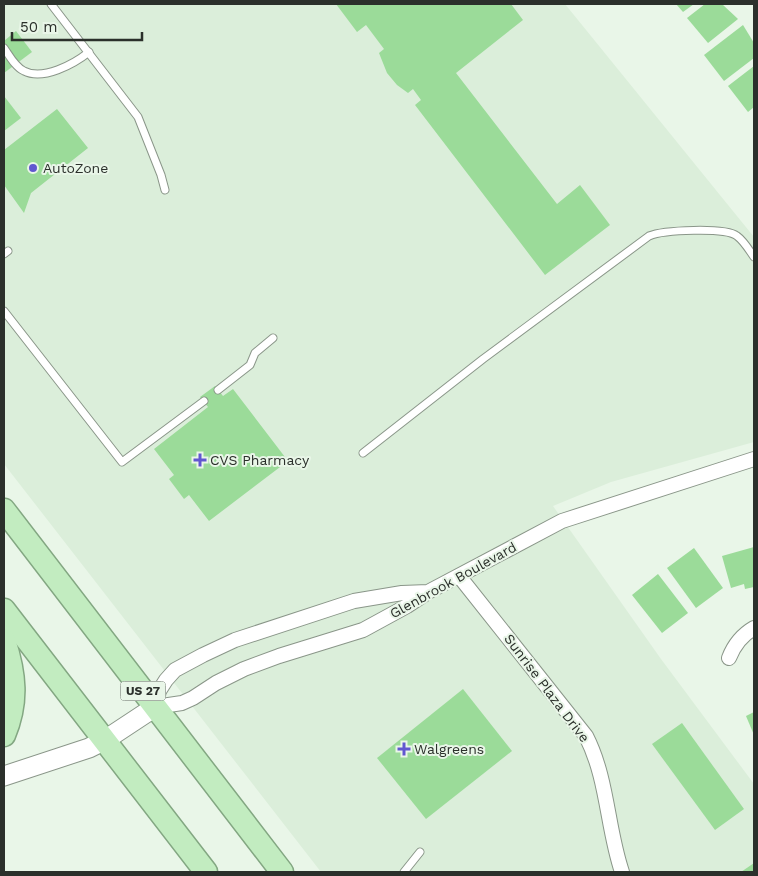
<svg xmlns="http://www.w3.org/2000/svg" width="758" height="876" viewBox="0 0 758 876" font-family="'Work Sans',sans-serif">
  <style>
    .built { fill: #dbeeda }
    .building { fill: #9bdb99 }
    .lines { fill: none; stroke-linecap: round; stroke-linejoin: round }
    .service-casing { stroke: #8a9689; stroke-width: 9 }
    .minor-casing { stroke: #8a9689; stroke-width: 16 }
    .secondary-casing { stroke: #8a9689; stroke-width: 21 }
    .trunk-casing { stroke: #83a782; stroke-width: 25 }
    .service { stroke: #fff; stroke-width: 7 }
    .minor { stroke: #fff; stroke-width: 14 }
    .secondary { stroke: #fff; stroke-width: 19 }
    .trunk { stroke: #c2ecc0; stroke-width: 22 }
    .poi-dot { fill: #6157d0; stroke: #e9f6e8; stroke-width: 2 }
    .labels { text-anchor: middle; dominant-baseline: central; stroke-width: 4; stroke-linejoin: round; paint-order: stroke }
    .shield { fill: #e9f6e8; stroke: #646b64; stroke-width: 1 }
    .shield-label { font-size: 12px; font-weight: bold; fill: #2b302b }
    .poi-label { font-size: 14px; fill: #2b302b; stroke: #e9f6e8; text-anchor: start }
    .street-label { font-size: 14px; fill: #2b302b; stroke: #e9f6e8 }
  </style>
  <rect width="100%" height="100%" fill="#e9f6e8"/>
  <polygon class="built" points="4,4 565,4 754,237 754,442 611,482 553,506 661,659 754,784 754,872 321,872 4,464"/>
  <g class="building">
    <polygon points="336,4 511,4 523,20 456,73 557,204 580,185 610,225 545,275 415,105 421,100 413,89 408,93 397,85 387,73 379,53 384,49 366,25 357,32"/>
    <polygon points="676,4 694,4 683,12"/>
    <polygon points="705,4 722,4 738,19 708,43 687,18"/>
    <polygon points="743,25 754,43 754,58 724,81 704,55"/>
    <polygon points="16,31 32,52 4,73 4,41"/>
    <polygon points="754,66 754,107 748,112 728,86"/>
    <polygon points="4,96 21,118 4,131"/>
    <polygon points="57,109 88,148 31,193 24,213 4,185 4,150"/>
    <polygon points="215,386 223,396 233,389 288,461 209,521 189,495 184,499 169,479 174,475 154,449 208,407 200,397"/>
    <polygon points="754,547 754,587 745,589 744,584 731,588 722,556"/>
    <polygon points="694,548 723,588 696,608 667,568"/>
    <polygon points="658,574 688,613 662,633 632,595"/>
    <polygon points="463,689 512,751 426,819 377,758"/>
    <polygon points="754,712 754,735 746,716"/>
    <polygon points="682,723 744,809 715,830 652,744"/>
    <polygon points="754,863 754,872 741,872"/>
  </g>
  <g class="lines">
    <g class="service-casing">
      <g id="service">
        <polyline points="51,4 138,117 161,175 165,190"/>
        <path d="M4,48C9,55 15,67 24,71C43,81 74,64 89,52"/>
        <polyline points="4,254 8,251"/>
        <polyline points="4,311 122,462 204,401"/>
        <polyline points="218,390 250,365 255,353 273,338"/>
        <path d="M363,453L483,359L649,236C663,230 725,227 737,236C744,241 749,250 754,257"/>
        <polyline points="404,872 420,852"/>
      </g>
    </g>
    <g class="minor-casing">
      <g id="minor">
        <path d="M459,576L586,736C608,779 607,828 622,872"/>
        <polyline points="428,592 402,593 354,601 235,640 203,655 175,670 166,680 159,691 155,707 182,703 193,698 216,683 244,669 279,656 363,630 407,606 428,592 562,521 754,459"/>
        <path d="M729,658C734,645 742,635 754,628"/>
      </g>
    </g>
    <g class="secondary-casing">
      <polyline id="secondary" points="4,776 89,748 105,740 155,707"/>
    </g>
    <g class="trunk-casing">
      <g id="trunk">
        <polyline points="4,510 282,872"/>
        <polyline points="4,610 206,872"/>
        <path d="M4,640C15,674 18,702 4,735"/>
      </g>
    </g>
    <use href="#service" class="service"/>
    <use href="#minor" class="minor"/>
    <use href="#secondary" class="secondary"/>
    <use href="#trunk" class="trunk"/>
  </g>
  <g class="poi-dot">
    <circle cx="33" cy="168" r="5"/>
    <path d="M197.5 452.5h5v5h5v5h-5v5h-5v-5h-5v-5h5z"/>
    <path d="M401.5 741.5h5v5h5v5h-5v5h-5v-5h-5v-5h5z"/>
  </g>
  <g class="labels">
    <rect class="shield" x="120.5" y="681.5" width="45" height="19" rx="4"/>
    <g class="shield-label">
      <text x="143" y="691">US 27</text>
    </g>
    <g class="poi-label">
      <text x="43" y="168">AutoZone</text>
      <text x="210" y="460">CVS Pharmacy</text>
      <text x="414" y="749">Walgreens</text>
    </g>
    <g class="street-label">
      <text transform="translate(453 580) rotate(-29)">Glenbrook Boulevard</text>
      <text transform="translate(547 688) rotate(53)">Sunrise Plaza Drive</text>
    </g>
  </g>
  <rect width="758" height="876" fill="none" stroke="#2b302b" stroke-width="10"/>
  <path d="M12 32v8h130v-8" fill="none" stroke="#2b302b" stroke-width="2.5"/>
  <text x="20" y="32" font-size="15" fill="#2b302b" stroke="#e9f6e8" stroke-width="4" paint-order="stroke">50 m</text>
</svg>
